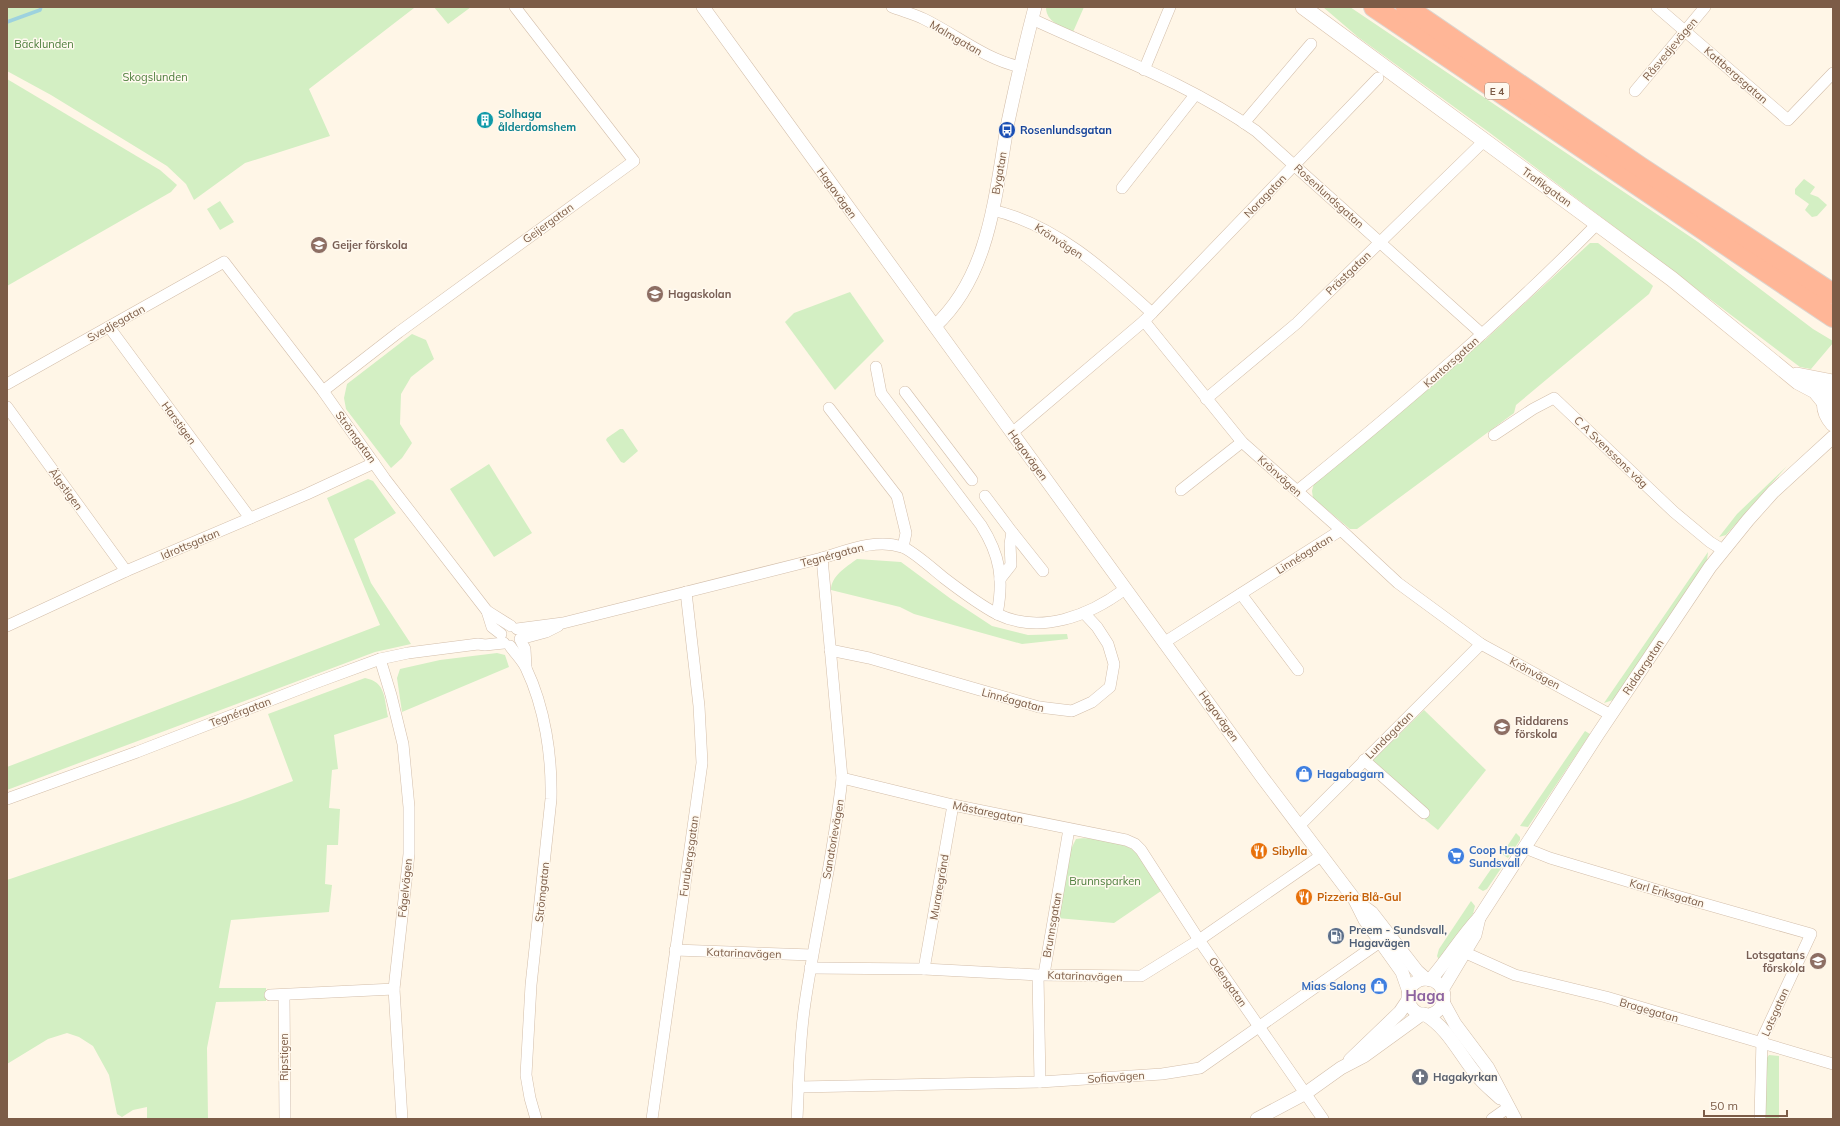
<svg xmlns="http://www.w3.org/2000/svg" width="1840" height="1126" viewBox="0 0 1840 1126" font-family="Mulish,sans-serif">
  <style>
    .green { fill: #d3efc3 }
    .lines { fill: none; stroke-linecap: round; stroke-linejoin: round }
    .stream { stroke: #9dd2de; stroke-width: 3.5 }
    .minor-casing { stroke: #d3beaa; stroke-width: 12 }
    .tertiary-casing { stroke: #d3beaa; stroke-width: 14 }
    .secondary-casing { stroke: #d9c0aa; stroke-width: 16 }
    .motorway-casing { stroke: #ddd5cf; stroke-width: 22 }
    .minor { stroke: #fff; stroke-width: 11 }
    .tertiary { stroke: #fff; stroke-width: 13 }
    .secondary { stroke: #fff; stroke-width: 15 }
    .motorway { stroke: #ffb697; stroke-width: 20 }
    .labels { text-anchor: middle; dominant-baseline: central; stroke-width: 3; stroke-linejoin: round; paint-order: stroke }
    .shield { fill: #fff9ef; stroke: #a38b79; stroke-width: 1 }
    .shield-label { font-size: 10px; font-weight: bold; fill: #7c5c47 }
    .street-label { font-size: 11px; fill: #7c5c47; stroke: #fff9ef }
    .park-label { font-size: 11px; fill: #4c7d3b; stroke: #fff9ef }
    .culture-label { font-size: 11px; font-weight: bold; fill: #0d838f; stroke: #fff9ef; text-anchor: start }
    .transit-label { font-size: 11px; font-weight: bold; fill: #164399; stroke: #fff9ef; text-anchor: start }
    .education-label { font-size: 11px; font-weight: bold; fill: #785e54; stroke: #fff9ef; text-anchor: start }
    .shop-label { font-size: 11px; font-weight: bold; fill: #366cbe; stroke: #fff9ef; text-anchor: start }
    .food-label { font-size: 11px; font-weight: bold; fill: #c56008; stroke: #fff9ef; text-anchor: start }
    .service-label { font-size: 11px; font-weight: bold; fill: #4e5e75; stroke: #fff9ef; text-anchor: start }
    .worship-label { font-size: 11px; font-weight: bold; fill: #5b616d; stroke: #fff9ef; text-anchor: start }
    .district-label { font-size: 15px; font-weight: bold; fill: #8d63a0; stroke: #fff9ef }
  </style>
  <rect width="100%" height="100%" fill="#fff6e7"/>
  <g class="green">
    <polygon points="7,7 428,7 414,8 309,89 330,136 245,163 194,200 186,184 167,166 51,95 7,71"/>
    <polygon points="434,7 471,7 448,24"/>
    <path d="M1046,7H1084L1073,32C1061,26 1046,22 1046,7Z"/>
    <polygon points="1323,7 1350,7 1698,242 1813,329 1833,341 1833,343 1811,369 1800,367 1490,133 1358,37"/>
    <polygon points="7,79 160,170 177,185 171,192 7,286"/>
    <polygon points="1804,179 1815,187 1810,194 1818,197 1827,205 1817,216 1812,217 1805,210 1809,204 1795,194 1795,189"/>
    <polygon points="220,201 234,222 220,230 207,209"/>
    <polygon points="1590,243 1598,243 1651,284 1653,286 1649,294 1516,405 1514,413 1357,529 1350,529 1313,498 1312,491 1314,483 1477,345 1485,340"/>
    <polygon points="850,292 884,341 835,390 785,322 794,313"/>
    <polygon points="412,334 426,340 434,359 411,377 401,394 400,424 412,443 402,458 391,468 346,409 344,398 347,384"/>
    <polygon points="620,429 623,429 638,451 624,463 621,462 606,440 607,438"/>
    <polygon points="489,464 532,533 494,557 450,489"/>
    <polygon points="1787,466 1726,535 1719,537 1737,514"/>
    <polygon points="368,479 373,481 396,513 354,539 371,583 411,644 375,652 7,790 7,767 380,625 327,498"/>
    <polygon points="1708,552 1707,560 1613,700 1604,703"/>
    <path d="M857,559L901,562L951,599L992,626L1028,635L1067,634L1068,639L1022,644L914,614L900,607L831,590C831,576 846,567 857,559Z"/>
    <polygon points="497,653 505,655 509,667 402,712 397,678 400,669 440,660"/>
    <path d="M365,678C386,682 384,698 388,717L334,735L338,769L332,770L329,808L340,809L338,845H327L325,884L332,885L329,912L231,920L219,988H266V1001L216,1002L207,1048L208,1119H147V1107L133,1110L122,1117L117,1114L109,1075L93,1046L79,1037L67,1033L48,1039L7,1064V880L237,802L293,781L268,714Z"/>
    <polygon points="1424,710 1486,770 1438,830 1423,818 1375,765 1373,760"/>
    <polygon points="1585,731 1590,734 1528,827 1520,826"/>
    <polygon points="1516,833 1520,837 1520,840 1508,858 1502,854"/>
    <path d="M1076,839C1090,836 1127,843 1137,853L1161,891L1114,923L1057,918L1071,849Z"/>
    <polygon points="1498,859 1504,864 1487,889 1483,891 1478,888"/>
    <polygon points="1471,901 1475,906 1473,914 1440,962 1437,956 1439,949"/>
    <polygon points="1769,1055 1779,1056 1779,1119 1765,1119 1766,1059"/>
  </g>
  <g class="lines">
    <polyline class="stream" points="7,22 40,10 41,7"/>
    <g class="minor-casing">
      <g id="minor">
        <path d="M892,7C902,11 914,14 924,19C957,35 984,59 1021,67"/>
        <polyline points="1657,7 1788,120 1833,73"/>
        <path d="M1032,19C1107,54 1188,83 1256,131L1482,334"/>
        <polyline points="1144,70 1170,7"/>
        <polyline points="1635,91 1705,7"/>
        <polyline points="1244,123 1311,44"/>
        <polyline points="1122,188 1195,95"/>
        <path d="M992,210C1055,224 1106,271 1152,313L1144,321L1242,442L1341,530L1398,583L1481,644L1611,715"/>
        <polyline points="1152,313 1378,78"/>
        <polyline points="109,327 250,518"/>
        <path d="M876,367L881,393L981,525C1000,555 1004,579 997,614"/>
        <polyline points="7,384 224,262 323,391 385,479 487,611 492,627 501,634"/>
        <polyline points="323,391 399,332 634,161 515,7"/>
        <polyline points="905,392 972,480"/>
        <polyline points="1206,399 1297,323 1484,141"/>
        <polyline points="7,407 126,571"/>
        <polyline points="829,408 897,496 906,533 903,547"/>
        <polyline points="1012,433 1144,321"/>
        <polyline points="1494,435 1533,409 1554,398 1674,512 1710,542 1723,550"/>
        <polyline points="1181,490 1242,442"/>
        <path d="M1297,491C1401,407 1503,320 1597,224"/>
        <polyline points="985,496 1012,532 1010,544 1011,565 1000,579"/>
        <polyline points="1012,532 1043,571"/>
        <polyline points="1241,594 1298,670"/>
        <polyline points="487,611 511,626"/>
        <polyline points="7,626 126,571 307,494 374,463"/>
        <path d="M517,629L563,623L822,558C846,551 876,538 902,547C912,550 934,570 944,578C961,591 978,604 997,614C1040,635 1089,616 1125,589"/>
        <polyline points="1165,642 1341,530"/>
        <path d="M510,646C515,653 523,661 526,668C545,708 552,756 551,799L531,985L526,1075L530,1098L536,1119"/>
        <polyline points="830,650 869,658 1039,707 1072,711 1092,702 1110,687 1114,664 1108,644 1097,627 1084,613"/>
        <polyline points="380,659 391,695 403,744 409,807 409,854 394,989 402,1119"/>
        <polyline points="526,667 525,649 520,639 546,632 558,626"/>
        <polyline points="1364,760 1424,813"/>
        <polyline points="842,778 953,805 1126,840 1135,844 1141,850 1199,940 1323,1119"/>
        <polyline points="7,799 137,752 315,683 380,659 408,653 478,644 485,645 504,643"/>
        <polyline points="1299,826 1481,644"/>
        <polyline points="1525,848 1550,858 1677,896 1811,934 1762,1039 1760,1119"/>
        <polyline points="675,950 812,955"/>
        <polyline points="1466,953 1515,975 1606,997 1833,1064"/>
        <polyline points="810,968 924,969 1038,975 1141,976 1199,940 1322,855"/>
        <polyline points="924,969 953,805"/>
        <polyline points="1044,974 1069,829"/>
        <polyline points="1038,975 1040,1082"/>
        <polyline points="270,995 394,989"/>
        <polyline points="284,995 285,1119"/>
        <polyline points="799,1087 1040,1082 1162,1074 1200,1068 1387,937"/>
        <polyline points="652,1119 702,763 699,706 686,592"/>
        <path d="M797,1119C799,1080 799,1042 805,1003C816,928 834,854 842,778L822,558"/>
        <polyline points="1492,1119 1509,1107"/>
      </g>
    </g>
    <g class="tertiary-casing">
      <g id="tertiary">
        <polyline points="703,7 1262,777 1355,900 1365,920 1402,972 1409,992"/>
        <path d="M935,326C991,274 995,193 1008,122C1016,84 1025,45 1035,7"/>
        <polyline points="1357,902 1372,913 1417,971 1426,979"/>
        <circle cx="1426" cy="997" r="18"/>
        <path d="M1430,980C1448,960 1461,937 1479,918L1598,734L1710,567L1748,520L1773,492L1833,437"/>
        <polyline points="1442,990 1475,935 1479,918"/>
        <polyline points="1443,1002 1455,1024 1488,1068 1515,1119"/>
        <path d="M1424,1014C1450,1029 1461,1058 1480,1079C1486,1086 1494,1092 1500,1098"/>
        <polyline points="1350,1060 1400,1012 1408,1000"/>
        <polyline points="1257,1119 1306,1093 1341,1068 1364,1056 1422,1014"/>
      </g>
    </g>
    <g class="secondary-casing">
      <g id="secondary">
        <polyline points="1303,7 1672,279 1798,382 1815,391 1824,402"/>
        <polyline points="1797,375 1833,382"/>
        <path d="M1827,392C1822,404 1825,415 1833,424"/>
      </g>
    </g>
    <g class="motorway-casing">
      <g id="motorway">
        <polyline points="1374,7 1833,317"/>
        <polyline points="1406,7 1640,167 1833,294"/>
      </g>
    </g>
    <use href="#minor" class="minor"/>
    <use href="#tertiary" class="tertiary"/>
    <use href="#secondary" class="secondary"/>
    <use href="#motorway" class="motorway"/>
  </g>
  <defs>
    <g id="building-disc" transform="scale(0.9)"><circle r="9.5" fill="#0f9aa8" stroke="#fff9ef"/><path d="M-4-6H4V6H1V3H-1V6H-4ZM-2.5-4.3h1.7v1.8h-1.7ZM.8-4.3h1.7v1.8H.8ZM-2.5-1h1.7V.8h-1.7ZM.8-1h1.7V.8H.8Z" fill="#fff"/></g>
    <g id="bus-disc" transform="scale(0.9)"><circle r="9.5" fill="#1a4fb4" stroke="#fff9ef"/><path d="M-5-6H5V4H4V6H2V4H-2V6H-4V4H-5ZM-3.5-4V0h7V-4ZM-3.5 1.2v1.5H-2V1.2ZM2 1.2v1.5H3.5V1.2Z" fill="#fff"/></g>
    <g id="school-disc" transform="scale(0.9)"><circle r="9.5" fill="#8d6e63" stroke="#fff9ef"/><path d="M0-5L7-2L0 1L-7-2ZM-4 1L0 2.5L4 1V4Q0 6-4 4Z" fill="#fff"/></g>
    <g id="shop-disc" transform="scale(0.9)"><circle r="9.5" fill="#3f7fe0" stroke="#fff9ef"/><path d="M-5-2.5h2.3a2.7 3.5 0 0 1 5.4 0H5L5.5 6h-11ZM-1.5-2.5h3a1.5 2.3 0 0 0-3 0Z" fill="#fff"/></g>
    <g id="restaurant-disc" transform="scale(0.9)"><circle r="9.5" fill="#e8710a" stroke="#fff9ef"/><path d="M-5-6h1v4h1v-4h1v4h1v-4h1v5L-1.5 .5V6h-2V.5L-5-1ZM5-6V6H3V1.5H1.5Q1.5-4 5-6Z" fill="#fff"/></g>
    <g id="supermarket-disc" transform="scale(0.9)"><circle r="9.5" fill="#3f7fe0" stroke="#fff9ef"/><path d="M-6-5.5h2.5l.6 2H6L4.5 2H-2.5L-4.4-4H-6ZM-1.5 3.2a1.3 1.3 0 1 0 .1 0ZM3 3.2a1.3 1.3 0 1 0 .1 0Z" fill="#fff"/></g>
    <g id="fuel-disc" transform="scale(0.9)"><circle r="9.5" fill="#5c6f8a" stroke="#fff9ef"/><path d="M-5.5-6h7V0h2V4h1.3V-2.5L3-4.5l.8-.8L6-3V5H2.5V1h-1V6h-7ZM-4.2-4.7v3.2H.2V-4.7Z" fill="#fff"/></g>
    <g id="church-disc" transform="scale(0.9)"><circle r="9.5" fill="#6b7280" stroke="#fff9ef"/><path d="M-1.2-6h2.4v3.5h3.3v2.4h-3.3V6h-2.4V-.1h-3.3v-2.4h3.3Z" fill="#fff"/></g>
  </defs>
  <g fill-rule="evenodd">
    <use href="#building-disc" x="485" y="120"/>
    <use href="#bus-disc" x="1007" y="130"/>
    <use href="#school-disc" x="319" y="245"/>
    <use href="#school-disc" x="655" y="294"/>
    <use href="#school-disc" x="1502" y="727"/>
    <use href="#shop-disc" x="1304" y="774"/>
    <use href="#restaurant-disc" x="1259" y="851"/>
    <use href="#supermarket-disc" x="1456" y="856"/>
    <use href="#restaurant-disc" x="1304" y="897"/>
    <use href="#fuel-disc" x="1336" y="936"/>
    <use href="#school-disc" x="1818" y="961"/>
    <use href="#shop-disc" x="1379" y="986"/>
    <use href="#church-disc" x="1420" y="1077"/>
  </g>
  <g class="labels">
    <rect class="shield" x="1485" y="83" width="24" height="16" rx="3"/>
    <g class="shield-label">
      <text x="1497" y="91">E 4</text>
    </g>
    <g class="street-label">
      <text transform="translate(956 38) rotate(30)">Malmgatan</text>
      <text transform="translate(1670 49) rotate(-50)">Råsvedjevägen</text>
      <text transform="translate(1736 75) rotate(41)">Kattbergsgatan</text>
      <text transform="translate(999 173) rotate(-80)">Bygatan</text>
      <text transform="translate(1547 187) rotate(36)">Trafikgatan</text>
      <text transform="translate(837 193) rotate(54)">Hagavägen</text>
      <text transform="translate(1265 196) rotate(-46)">Noragatan</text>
      <text transform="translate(1329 196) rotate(42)">Rosenlundsgatan</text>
      <text transform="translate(548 223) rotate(-36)">Geijergatan</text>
      <text transform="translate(1059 241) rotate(33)">Krönvägen</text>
      <text transform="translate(1348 273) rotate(-44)">Prästgatan</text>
      <text transform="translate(116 323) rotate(-29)">Svedjegatan</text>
      <text transform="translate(1451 362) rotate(-42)">Kantorsgatan</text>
      <text transform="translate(179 423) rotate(54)">Harstigen</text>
      <text transform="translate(356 437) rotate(54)">Strömgatan</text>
      <text transform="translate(1611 452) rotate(44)">C A Svenssons väg</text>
      <text transform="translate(1028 455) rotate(54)">Hagavägen</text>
      <text transform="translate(1280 476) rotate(42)">Krönvägen</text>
      <text transform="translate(66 489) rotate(54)">Älgstigen</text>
      <text transform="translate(190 544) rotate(-23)">Idrottsgatan</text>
      <text transform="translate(1304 554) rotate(-32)">Linnéagatan</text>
      <text transform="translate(832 555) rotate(-15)">Tegnérgatan</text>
      <text transform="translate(1643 667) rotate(-56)">Riddargatan</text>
      <text transform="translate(1535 673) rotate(28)">Krönvägen</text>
      <text transform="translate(1013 700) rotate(15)">Linnéagatan</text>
      <text transform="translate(240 712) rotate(-21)">Tegnérgatan</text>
      <text transform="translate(1219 716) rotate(54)">Hagavägen</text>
      <text transform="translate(1389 735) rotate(-45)">Lundagatan</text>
      <text transform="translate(988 812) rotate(12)">Mästaregatan</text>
      <text transform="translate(833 839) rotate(-80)">Sanatorievägen</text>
      <text transform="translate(689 856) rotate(-82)">Furubergsgatan</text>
      <text transform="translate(939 887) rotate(-80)">Muraregränd</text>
      <text transform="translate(405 888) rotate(-84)">Fågelvägen</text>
      <text transform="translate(542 892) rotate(-84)">Strömgatan</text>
      <text transform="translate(1667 893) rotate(16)">Karl Eriksgatan</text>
      <text transform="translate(1052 925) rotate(-80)">Brunnsgatan</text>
      <text transform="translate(744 953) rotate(2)">Katarinavägen</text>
      <text transform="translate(1085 976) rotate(2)">Katarinavägen</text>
      <text transform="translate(1228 982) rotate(55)">Odengatan</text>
      <text transform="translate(1649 1010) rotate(16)">Bragegatan</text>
      <text transform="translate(1775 1012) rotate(-66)">Lotsgatan</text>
      <text transform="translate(284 1057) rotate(-90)">Ripstigen</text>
      <text transform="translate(1116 1077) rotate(-4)">Sofiavägen</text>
    </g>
    <g class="park-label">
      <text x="44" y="44">Bäcklunden</text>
      <text x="155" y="77">Skogslunden</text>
      <text x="1105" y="881">Brunnsparken</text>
    </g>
    <g class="culture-label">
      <text x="498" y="114">Solhaga<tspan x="498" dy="13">ålderdomshem</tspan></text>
    </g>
    <g class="transit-label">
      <text x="1020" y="130">Rosenlundsgatan</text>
    </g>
    <g class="education-label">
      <text x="332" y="245">Geijer förskola</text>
      <text x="668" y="294">Hagaskolan</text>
      <text x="1515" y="721">Riddarens<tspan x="1515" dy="13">förskola</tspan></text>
      <text x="1805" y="955" text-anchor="end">Lotsgatans<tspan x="1805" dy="13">förskola</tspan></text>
    </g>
    <g class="shop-label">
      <text x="1317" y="774">Hagabagarn</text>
      <text x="1469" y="850">Coop Haga<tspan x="1469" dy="13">Sundsvall</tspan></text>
      <text x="1366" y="986" text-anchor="end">Mias Salong</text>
    </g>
    <g class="food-label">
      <text x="1272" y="851">Sibylla</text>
      <text x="1317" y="897">Pizzeria Blå-Gul</text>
    </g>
    <g class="service-label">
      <text x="1349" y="930">Preem - Sundsvall,<tspan x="1349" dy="13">Hagavägen</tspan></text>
    </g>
    <g class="worship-label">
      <text x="1433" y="1077">Hagakyrkan</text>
    </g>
    <g class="district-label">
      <text x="1425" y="995">Haga</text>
    </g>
  </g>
  <rect width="1840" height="1126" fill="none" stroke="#7c5c47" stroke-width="16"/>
  <path d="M1704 1110v6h83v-6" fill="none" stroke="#7c5c47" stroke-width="2"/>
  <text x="1710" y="1110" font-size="12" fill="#7c5c47" stroke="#fff9ef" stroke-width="3" paint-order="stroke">50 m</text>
</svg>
